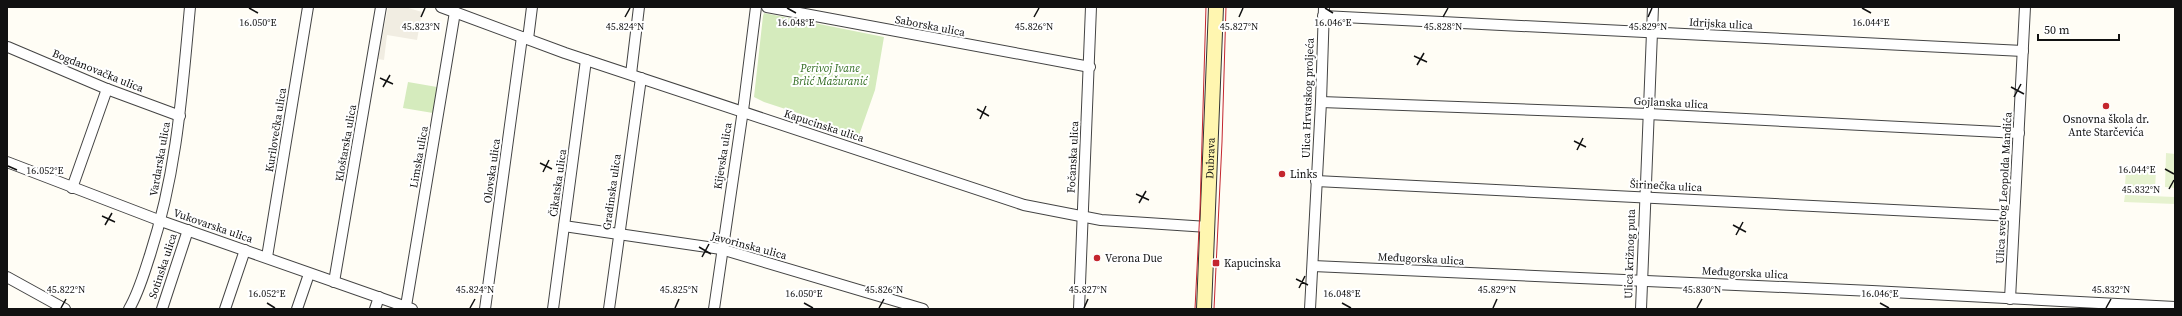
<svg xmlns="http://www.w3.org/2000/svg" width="2182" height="316" viewBox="0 0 2182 316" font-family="'Source Serif 4',serif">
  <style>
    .green { fill: #d5ebbd }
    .pitch { fill: #e6f2cf }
    .plaza { fill: #f1ede2 }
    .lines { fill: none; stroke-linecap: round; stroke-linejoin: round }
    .minor-casing { stroke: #444; stroke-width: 12 }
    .secondary-casing { stroke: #333; stroke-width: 16 }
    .minor { stroke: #fff; stroke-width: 10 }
    .secondary { stroke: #fff6b0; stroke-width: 14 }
    .tram { stroke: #c4262e; stroke-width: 1 }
    .ticks { fill: none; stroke: #111; stroke-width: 1.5 }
    .poi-dot { fill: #c4262e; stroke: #fff; stroke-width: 1.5 }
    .labels { text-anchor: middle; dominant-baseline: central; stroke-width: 4; stroke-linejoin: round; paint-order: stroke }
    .street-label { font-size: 11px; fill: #111; stroke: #fff }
    .park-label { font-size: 11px; font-style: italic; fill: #2f6b1f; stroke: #fff }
    .poi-label { font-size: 11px; fill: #111; stroke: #fff; text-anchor: start }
    .ticks-label { font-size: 10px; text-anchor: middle; fill: #111; stroke: #fff; stroke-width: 4; stroke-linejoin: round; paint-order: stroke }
  </style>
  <rect width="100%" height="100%" fill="#fffdf5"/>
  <g class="green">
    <polygon points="764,13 884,37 875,90 857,141 823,130 825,122 764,102 754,97 763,16"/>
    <polygon points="408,82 437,87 433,113 403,108"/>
  </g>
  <g class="pitch">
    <polygon points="2166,153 2175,154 2175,188 2165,187"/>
    <polygon points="2126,170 2156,172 2155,188 2125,186"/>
    <polygon points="2125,195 2175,197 2175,204 2124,202"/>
  </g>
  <polygon class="plaza" points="388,7 405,7 422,12 417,40 387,35 384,60 378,59"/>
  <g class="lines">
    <g class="minor-casing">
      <g id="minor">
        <polyline points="441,7 565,53 1024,205 1101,220 1208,227"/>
        <polyline points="767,7 1090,67"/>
        <polyline points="1323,16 2023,51"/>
        <polyline points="528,39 532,7"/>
        <polyline points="8,47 107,89 180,116"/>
        <polyline points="631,74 639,7"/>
        <polyline points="1321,102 1648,114 2019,133"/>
        <polyline points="7,162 161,221 412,309"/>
        <polyline points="1316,181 2014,216"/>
        <polyline points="72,188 107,89"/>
        <polyline points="564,226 721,249 923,309"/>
        <polyline points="267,257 308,7"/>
        <polyline points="1313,266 1872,291 2175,307"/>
        <polyline points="7,277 65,309"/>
        <polyline points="334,282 381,7"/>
        <polyline points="2010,299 2025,7"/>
        <polyline points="406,306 455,12"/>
        <path d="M129,309C139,292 144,273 150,255C177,172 182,93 190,7"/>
        <polyline points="162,309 188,230"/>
        <polyline points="225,309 245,250"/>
        <polyline points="297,309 309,274"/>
        <polyline points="375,309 379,297"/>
        <polyline points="485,309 522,37"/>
        <polyline points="553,309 586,60"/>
        <polyline points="609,309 641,78"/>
        <polyline points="714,309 744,103 756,7"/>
        <polyline points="1079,309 1091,7"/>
        <polyline points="1310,309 1321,102 1324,7"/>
        <polyline points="1641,309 1653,7"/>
      </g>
    </g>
    <g class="secondary-casing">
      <g id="secondary">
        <path id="s1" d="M1204,309L1216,7"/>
      </g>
    </g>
    <use href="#minor" class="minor"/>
    <use href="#secondary" class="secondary"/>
    <g class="tram">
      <polyline points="1195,309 1200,209 1206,7"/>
      <polyline points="1214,309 1222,142 1226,7"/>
    </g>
  </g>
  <path class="ticks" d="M249,8L258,13M787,8L796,13M1325,8L1333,13M1862,8L1871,13M421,17L425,8M625,17L630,8M1034,17L1039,8M1239,17L1243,8M1443,17L1448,8M1648,17L1652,8M1414,56L1427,62M1417,65L1424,53M380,78L393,84M383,87L390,75M2011,87L2024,94M2014,97L2021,84M977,109L989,116M980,119L986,106M1574,141L1586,147M1577,150L1583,138M540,163L552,169M8,166L17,170M2165,169L2174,174M543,172L549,160M2169,189L2174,180M1136,194L1149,200M1139,203L1146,191M102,216L115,222M105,225L112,213M1733,225L1746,232M1736,235L1743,222M699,247L711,254M702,257L709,244M1296,279L1308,285M1299,288L1305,276M267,303L275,308M804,303L813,308M1342,303L1351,308M1880,303L1889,308M61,308L66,299M470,308L475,299M675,308L679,299M879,308L884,299M1084,308L1088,299M1493,308L1497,299M1697,308L1702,299M2106,308L2111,299"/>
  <g class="poi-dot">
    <circle cx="2106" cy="106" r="4"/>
    <circle cx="1282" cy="174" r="4"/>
    <circle cx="1097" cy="258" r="4"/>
    <rect x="1212" y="259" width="8" height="8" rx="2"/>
  </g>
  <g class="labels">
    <g class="street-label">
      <text transform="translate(1721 24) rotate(3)">Idrijska ulica</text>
      <text transform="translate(930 26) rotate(11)">Saborska ulica</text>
      <text transform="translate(98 71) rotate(22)">Bogdanovačka ulica</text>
      <text transform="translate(1308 98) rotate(-88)">Ulica Hrvatskog proljeća</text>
      <text transform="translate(1671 103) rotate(3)">Gojlanska ulica</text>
      <text transform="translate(824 126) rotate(18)">Kapucinska ulica</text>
      <text transform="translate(276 130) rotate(-81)">Kurilovečka ulica</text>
      <text transform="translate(346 143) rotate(-80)">Kloštarska ulica</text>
      <text transform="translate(723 156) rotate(-81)">Kijevska ulica</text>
      <text transform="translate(419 157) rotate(-80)">Limska ulica</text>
      <text transform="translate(1073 157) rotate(-87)">Fočanska ulica</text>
      <text stroke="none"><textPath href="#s1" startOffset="151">Dubrava</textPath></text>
      <text transform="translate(160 159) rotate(-80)">Vardarska ulica</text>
      <text transform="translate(492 171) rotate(-82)">Olovska ulica</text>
      <text transform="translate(558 183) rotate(-82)">Čikatska ulica</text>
      <text transform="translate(1666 186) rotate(3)">Širinečka ulica</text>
      <text transform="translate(2004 188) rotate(-87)">Ulica svetog Leopolda Mandića</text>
      <text transform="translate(612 192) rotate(-82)">Gradinska ulica</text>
      <text transform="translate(213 226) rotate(19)">Vukovarska ulica</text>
      <text transform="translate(749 246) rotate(15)">Javorinska ulica</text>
      <text transform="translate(1630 254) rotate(-88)">Ulica križnog puta</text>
      <text transform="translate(1421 259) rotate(3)">Međugorska ulica</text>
      <text transform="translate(163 266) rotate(-72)">Sotinska ulica</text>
      <text transform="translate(1745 273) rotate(3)">Međugorska ulica</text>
    </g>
    <g class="park-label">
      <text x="830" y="68">Perivoj Ivane<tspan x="830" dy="13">Brlić Mažuranić</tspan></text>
    </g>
    <g class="poi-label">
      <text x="2106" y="119" text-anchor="middle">Osnovna škola dr.<tspan x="2106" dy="13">Ante Starčevića</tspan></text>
      <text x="1290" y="174">Links</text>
      <text x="1105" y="258">Verona Due</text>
      <text x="1224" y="263">Kapucinska</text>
    </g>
  </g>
  <g class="ticks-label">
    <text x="258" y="26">16.050°E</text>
    <text x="796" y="26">16.048°E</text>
    <text x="1333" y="26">16.046°E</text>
    <text x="1871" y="26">16.044°E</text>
    <text x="421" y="30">45.823°N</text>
    <text x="625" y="30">45.824°N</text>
    <text x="1443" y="30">45.828°N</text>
    <text x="1034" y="30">45.826°N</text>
    <text x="1239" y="30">45.827°N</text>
    <text x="1648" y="30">45.829°N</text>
    <text x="2137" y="173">16.044°E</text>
    <text x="45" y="174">16.052°E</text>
    <text x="2141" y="193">45.832°N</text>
    <text x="66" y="293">45.822°N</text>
    <text x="475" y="293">45.824°N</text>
    <text x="679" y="293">45.825°N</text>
    <text x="884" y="293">45.826°N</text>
    <text x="1088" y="293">45.827°N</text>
    <text x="1497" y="293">45.829°N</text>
    <text x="1702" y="293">45.830°N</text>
    <text x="2111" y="293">45.832°N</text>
    <text x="267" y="297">16.052°E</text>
    <text x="804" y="297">16.050°E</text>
    <text x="1342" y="297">16.048°E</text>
    <text x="1880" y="297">16.046°E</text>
  </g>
  <rect width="2182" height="316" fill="none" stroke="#111111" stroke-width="16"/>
  <path d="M2038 34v6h81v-6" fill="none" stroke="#111111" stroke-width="2"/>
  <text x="2044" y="34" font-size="12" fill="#111111" stroke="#ffffff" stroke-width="3" paint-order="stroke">50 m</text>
</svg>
